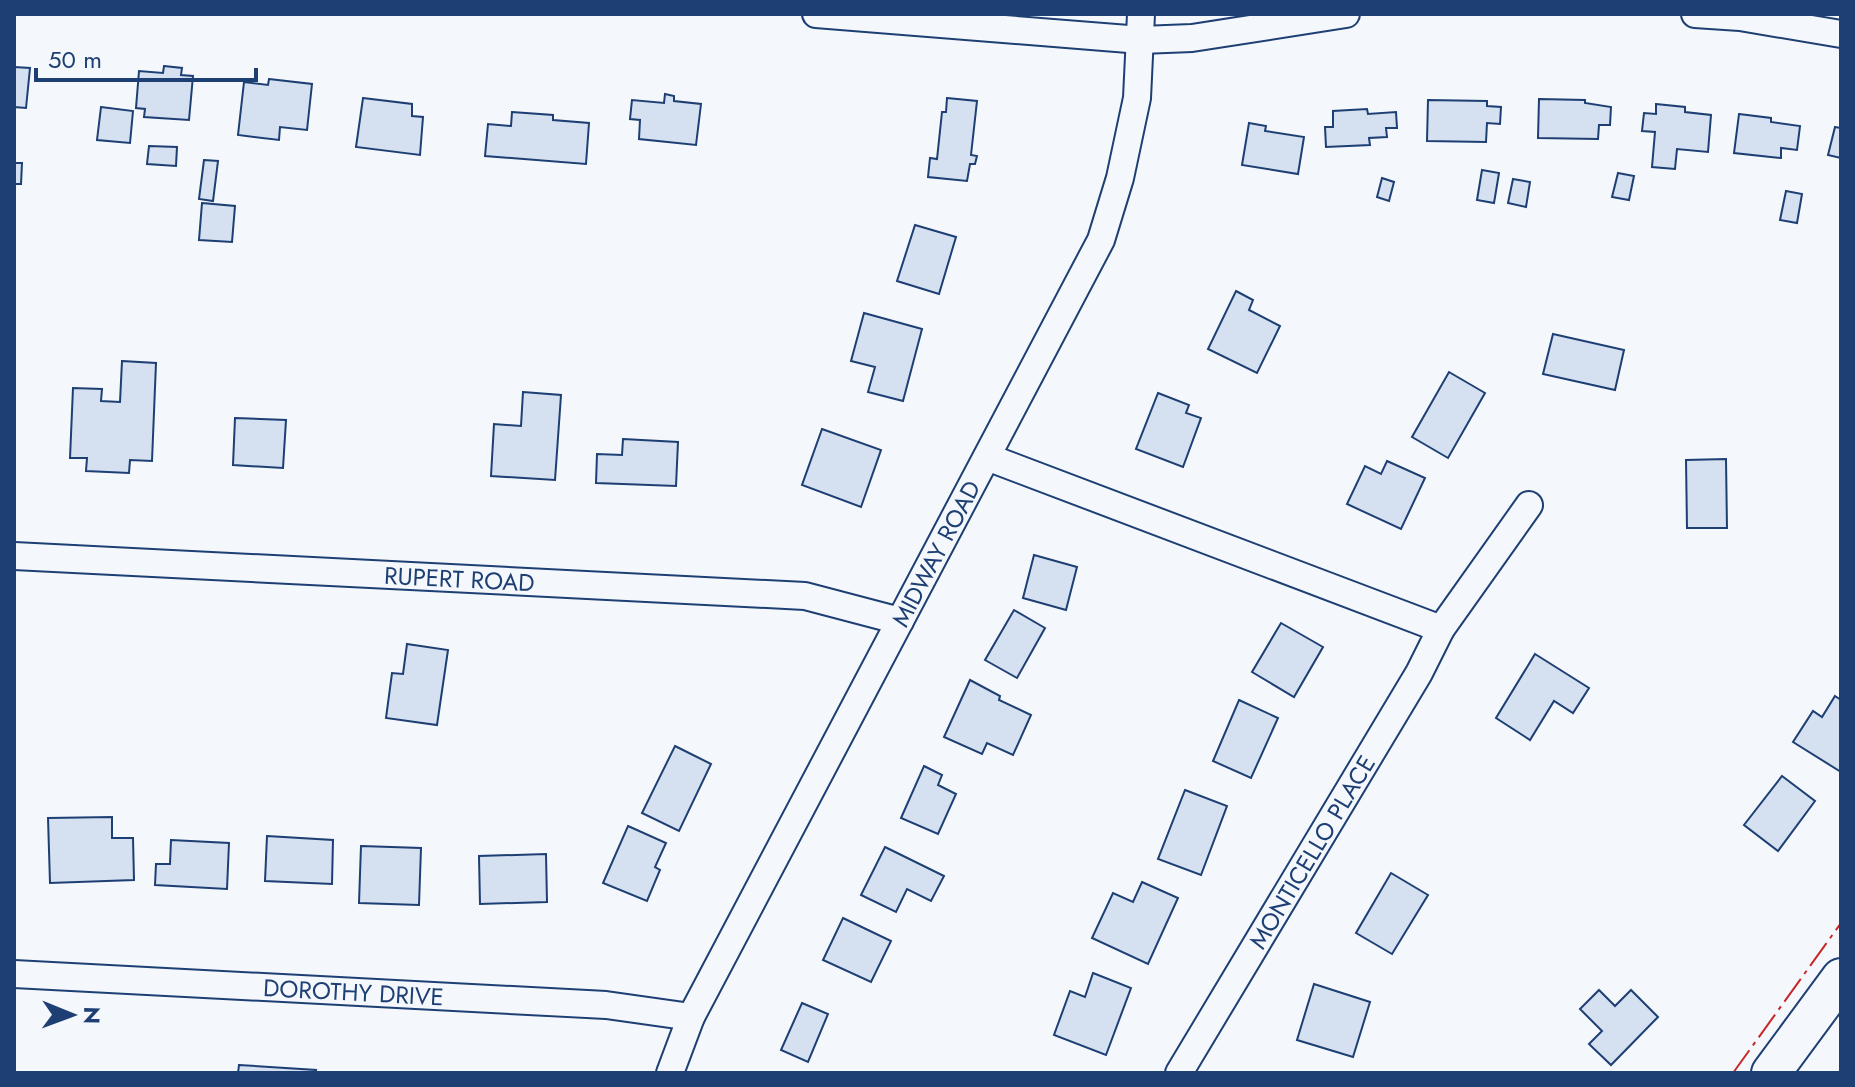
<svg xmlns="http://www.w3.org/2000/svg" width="1855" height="1087" viewBox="0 0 1855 1087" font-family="Jost,sans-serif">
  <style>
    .building { fill: #d5e0f0; stroke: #1d3f73; stroke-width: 2 }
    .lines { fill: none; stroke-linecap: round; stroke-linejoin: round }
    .street-casing { stroke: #1d3f73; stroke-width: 30 }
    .secondary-casing { stroke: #1d3f73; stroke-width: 42 }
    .street { stroke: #f4f7fb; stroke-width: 26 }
    .secondary { stroke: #f4f7fb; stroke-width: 38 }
    .power { stroke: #c62828; stroke-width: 2; stroke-dasharray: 28 6 4 6; stroke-linecap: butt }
    .labels { text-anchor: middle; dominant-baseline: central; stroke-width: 6; stroke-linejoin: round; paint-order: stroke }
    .street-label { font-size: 24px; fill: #1d3f73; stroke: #f4f7fb }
  </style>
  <rect width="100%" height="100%" fill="#f4f7fb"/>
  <g class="building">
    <polygon points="164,66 182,68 181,75 193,76 189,120 144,117 145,109 136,108 139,71 163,73"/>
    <polygon points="14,67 30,68 26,108 14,107"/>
    <polygon points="269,79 312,84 307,130 280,127 279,140 238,135 244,82 268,85"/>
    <polygon points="665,94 674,96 674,101 701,104 696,145 639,139 640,120 630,119 632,100 664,103"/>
    <polygon points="363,98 412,104 412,116 423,117 420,155 356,147"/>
    <polygon points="947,98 977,101 971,155 977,156 975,164 970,164 967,181 928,177 930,158 937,159 942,112 946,112"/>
    <polygon points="1539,99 1585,100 1585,103 1611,107 1610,125 1599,125 1598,139 1538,138"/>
    <polygon points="1428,100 1487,101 1487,106 1501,107 1500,124 1487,123 1486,142 1427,141"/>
    <polygon points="1656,104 1685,107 1685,112 1711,115 1708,152 1677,149 1675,169 1652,167 1655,132 1642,131 1644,113 1656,114"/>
    <polygon points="101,107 133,111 130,143 97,140"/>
    <polygon points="1367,109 1368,114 1396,112 1397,128 1386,128 1387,137 1369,138 1370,145 1326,147 1325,127 1333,127 1333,111"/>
    <polygon points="512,112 553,115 553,120 589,123 586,164 485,156 488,124 511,126"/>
    <polygon points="1739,114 1771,118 1771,122 1800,126 1797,150 1781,148 1781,158 1734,153"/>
    <polygon points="1249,123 1266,126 1265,131 1304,137 1298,174 1242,165"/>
    <polygon points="1835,127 1841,128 1841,158 1828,155"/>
    <polygon points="149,146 177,147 176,166 147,164"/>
    <polygon points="204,160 218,161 213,201 199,199"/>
    <polygon points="14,163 22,163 21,184 14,184"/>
    <polygon points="1482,170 1499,173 1494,203 1477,200"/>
    <polygon points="1618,173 1634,176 1629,200 1612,197"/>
    <polygon points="1382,178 1394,182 1389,201 1377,197"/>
    <polygon points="1513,179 1530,182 1526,207 1508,203"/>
    <polygon points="1786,191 1802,194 1797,223 1780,220"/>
    <polygon points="202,203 235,206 232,242 199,240"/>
    <polygon points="915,225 956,237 939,294 897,281"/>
    <polygon points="1236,291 1253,300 1249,310 1280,326 1257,373 1208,349"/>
    <polygon points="864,313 922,329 903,401 868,392 875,367 851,361"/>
    <polygon points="1553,334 1624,350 1615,390 1543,374"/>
    <polygon points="122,361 156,363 152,461 130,460 129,473 86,471 87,458 70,458 73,388 102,389 101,401 120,402"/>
    <polygon points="1449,372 1485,393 1448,458 1412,437"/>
    <polygon points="523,392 561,395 555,480 491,476 494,424 521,426"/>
    <polygon points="1158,393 1189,405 1186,413 1201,418 1183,467 1136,449"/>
    <polygon points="235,418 286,420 283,468 233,465"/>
    <polygon points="822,429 881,450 861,507 802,485"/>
    <polygon points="623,439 678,442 676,486 596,483 597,454 622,455"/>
    <polygon points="1726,459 1727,528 1687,528 1686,460"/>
    <polygon points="1387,461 1425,478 1401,529 1347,504 1365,466 1381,474"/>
    <polygon points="1034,555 1077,567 1066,610 1023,598"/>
    <polygon points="1014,610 1045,628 1017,678 985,660"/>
    <polygon points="1281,623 1323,647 1294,697 1252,672"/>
    <polygon points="407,644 448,650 437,725 386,718 392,673 403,674"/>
    <polygon points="1535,654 1589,688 1573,713 1554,701 1530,740 1496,718"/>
    <polygon points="970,680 1000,696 999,700 1031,715 1013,755 987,743 982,754 944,737"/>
    <polygon points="1835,696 1841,700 1841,772 1793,742 1813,711 1822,717"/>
    <polygon points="1239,700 1278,718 1251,778 1213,761"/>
    <polygon points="675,746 711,764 679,831 642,813"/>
    <polygon points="924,766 942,775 938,785 956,794 938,834 901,818"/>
    <polygon points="1782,776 1815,801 1778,851 1744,825"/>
    <polygon points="1185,790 1227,806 1201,875 1158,859"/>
    <polygon points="112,817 112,838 133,838 134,880 50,883 48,818"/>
    <polygon points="628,826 666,843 655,867 660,870 647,901 603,883"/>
    <polygon points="267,836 333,840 332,884 265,881"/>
    <polygon points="171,840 229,843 227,889 155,885 156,864 170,864"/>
    <polygon points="361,846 421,848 419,905 359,903"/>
    <polygon points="885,847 944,876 931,901 907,889 896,912 861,895"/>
    <polygon points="546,854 547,902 480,904 479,856"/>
    <polygon points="1391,873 1428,895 1392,954 1356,933"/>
    <polygon points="1142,882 1178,898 1148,964 1092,938 1113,893 1133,902"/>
    <polygon points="843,918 891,941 871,982 823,960"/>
    <polygon points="1093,973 1131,988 1106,1055 1054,1035 1070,991 1085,997"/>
    <polygon points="1314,984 1370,1002 1353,1057 1297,1040"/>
    <polygon points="1599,990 1615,1006 1631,990 1658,1017 1611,1065 1589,1044 1602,1031 1580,1009"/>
    <polygon points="802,1003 828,1014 808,1062 781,1050"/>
    <polygon points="239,1065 316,1070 315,1073 238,1073"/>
  </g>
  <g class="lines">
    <g class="street-casing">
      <g id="street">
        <polyline points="816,14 1141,40 1192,38 1346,14"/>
        <polyline points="1695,14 1740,17 1841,34"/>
        <polyline points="987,457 1441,629"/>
        <path id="s1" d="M14,556L805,596L900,621"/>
        <path id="s2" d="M14,974L606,1005L691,1017"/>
        <path id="s3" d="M670,1073L691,1017L1101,240L1120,178L1137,98L1141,14"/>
        <path id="s4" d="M1179,1073L1419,673L1441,629L1529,505"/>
      </g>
    </g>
    <g class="secondary-casing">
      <polyline id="secondary" points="1771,1073 1841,978"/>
    </g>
    <use href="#street" class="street"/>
    <use href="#secondary" class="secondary"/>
    <polyline class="power" points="1733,1073 1841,923"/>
  </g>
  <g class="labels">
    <g class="street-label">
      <text stroke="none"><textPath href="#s3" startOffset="584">MIDWAY ROAD</textPath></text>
      <text stroke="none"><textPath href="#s1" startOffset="446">RUPERT ROAD</textPath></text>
      <text stroke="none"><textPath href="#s4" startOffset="258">MONTICELLO PLACE</textPath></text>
      <text stroke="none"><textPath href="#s2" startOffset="340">DOROTHY DRIVE</textPath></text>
    </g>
  </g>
  <rect width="1855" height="1087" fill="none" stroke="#1d3f73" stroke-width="32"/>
  <g transform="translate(72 1015) rotate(91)" stroke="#f4f7fb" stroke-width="6" paint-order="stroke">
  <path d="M0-6L14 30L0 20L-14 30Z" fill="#1d3f73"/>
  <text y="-12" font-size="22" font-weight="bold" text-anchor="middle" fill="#1d3f73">N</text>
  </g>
  <path d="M36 68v12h220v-12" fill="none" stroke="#1d3f73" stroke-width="4"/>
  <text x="48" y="68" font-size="24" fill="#1d3f73" stroke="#f4f7fb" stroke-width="6" paint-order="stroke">50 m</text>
</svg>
